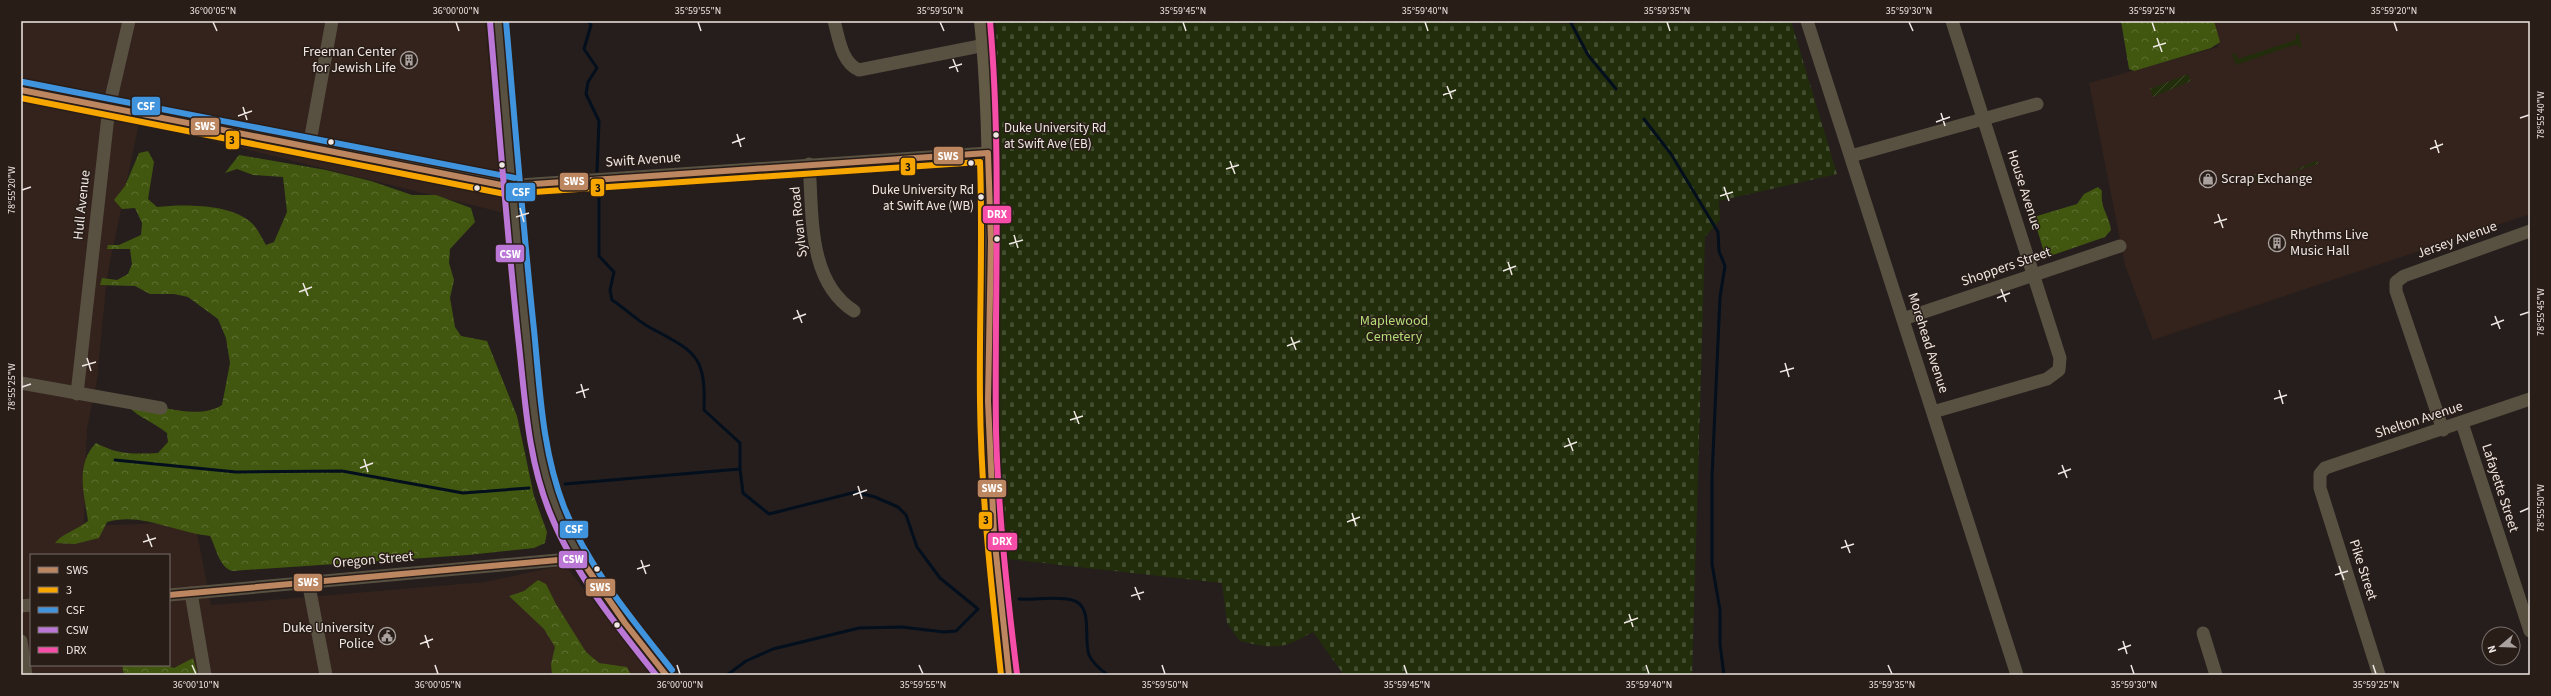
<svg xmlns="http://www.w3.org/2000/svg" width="2551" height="696" viewBox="0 0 2551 696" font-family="'Source Sans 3',sans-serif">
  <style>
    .built { fill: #33231c; fill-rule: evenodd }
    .grass { fill: #222e0b }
    .forest { fill: url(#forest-crowns) }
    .cemetery { fill: url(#cemetery-stones) }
    .garden { fill: url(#garden-furrows) }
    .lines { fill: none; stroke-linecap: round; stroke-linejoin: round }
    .stream { stroke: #030f1d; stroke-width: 3 }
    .minor { stroke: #585142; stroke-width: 13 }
    .major { stroke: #645b46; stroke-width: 16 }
    .bus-1-casing { stroke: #291d18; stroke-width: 9 }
    .bus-2-casing { stroke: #291d18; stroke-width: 9 }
    .bus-3-casing { stroke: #291d18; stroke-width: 9 }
    .bus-4-casing { stroke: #291d18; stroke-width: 9 }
    .bus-5-casing { stroke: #291d18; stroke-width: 9 }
    .bus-1 { stroke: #bb8660; stroke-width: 6 }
    .bus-2 { stroke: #f7a600; stroke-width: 6 }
    .bus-3 { stroke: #4094de; stroke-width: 6 }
    .bus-4 { stroke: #ba77d6; stroke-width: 6 }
    .bus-5 { stroke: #f54da8; stroke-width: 6 }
    .ticks { fill: none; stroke: #efe7e3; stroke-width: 1.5 }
    .bus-dot { fill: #efe7e3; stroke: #291d18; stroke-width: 1.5 }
    .labels { text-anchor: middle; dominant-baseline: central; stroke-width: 3; stroke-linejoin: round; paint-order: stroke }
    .bus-label { font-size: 13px; fill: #efe7e3; stroke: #291d18; text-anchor: start }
    .poi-label { font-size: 14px; fill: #efe7e3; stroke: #291d18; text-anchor: end }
    .street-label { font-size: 14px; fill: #efe7e3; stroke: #291d18 }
    .park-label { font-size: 14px; fill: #b4de76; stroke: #291d18 }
    .line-badge { stroke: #291d18; stroke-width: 1.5 }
    .badge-label { font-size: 11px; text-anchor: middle; font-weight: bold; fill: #fff }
    .pale-badge-label { font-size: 11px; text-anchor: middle; font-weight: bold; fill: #111 }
    .neatline { fill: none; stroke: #efe7e3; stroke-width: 1.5 }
    .ticks-label { font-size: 10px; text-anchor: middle; fill: #efe7e3 }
  </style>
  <defs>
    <pattern id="forest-crowns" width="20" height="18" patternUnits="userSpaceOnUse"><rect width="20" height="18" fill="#41570f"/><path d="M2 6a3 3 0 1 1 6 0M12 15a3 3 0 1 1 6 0" fill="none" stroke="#5d6f32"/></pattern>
    <pattern id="cemetery-stones" width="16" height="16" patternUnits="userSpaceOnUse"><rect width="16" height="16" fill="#222e0b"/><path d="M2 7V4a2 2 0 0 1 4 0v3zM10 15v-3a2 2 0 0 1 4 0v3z" fill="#424c2e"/></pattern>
    <pattern id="garden-furrows" width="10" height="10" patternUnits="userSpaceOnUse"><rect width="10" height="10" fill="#222e0b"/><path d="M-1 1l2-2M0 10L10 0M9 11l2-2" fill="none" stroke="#424c2e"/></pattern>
  </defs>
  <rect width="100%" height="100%" fill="#251e1c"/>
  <g class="built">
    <path d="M21,21H485L504,213L139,123L107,277L97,380L87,429L84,526L195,522L211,605L484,582L565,565L651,675H21ZM31,555H169V665H31Z"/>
    <polygon points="2210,21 2530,21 2530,214 2153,340 2125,265 2089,83 2218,47"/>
  </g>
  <polygon class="grass" points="2296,33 2299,34 2302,50 2297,44 2236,65 2232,53 2236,54 2238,59 2296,40"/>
  <g class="forest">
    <polygon points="2121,21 2214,21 2220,42 2211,48 2134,71 2129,69"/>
    <path d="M148,151L154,162L148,199L157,207C183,204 227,204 248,220C257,226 261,237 266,245L274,242L287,212L283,177L253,175L237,169L225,173L239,155L326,170L371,181L412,195H436L471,208L475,222L450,249L449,263L454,280L450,298L455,327L461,336L487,341L517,416L534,496L547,532L545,543L534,548L468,555L232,571C219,567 216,547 210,536C176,533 142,512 107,522L99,538L75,544L55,543C63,533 77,530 88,521C84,493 75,465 96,443C119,455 132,454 158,453L168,442L167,433C155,423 138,417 129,407L134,401C159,406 199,420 222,405L230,363L226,338L218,319L188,297L174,294H150L135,286L100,285L102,278L117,280L128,274L132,264L130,249H107L108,245H119L141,235L142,223L135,208L122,209L114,200L125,186L139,153Z"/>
    <path d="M2098,187L2102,191C2100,209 2109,214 2111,230L2105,237L2050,256L2044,252L2034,219L2037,216L2077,204L2084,194Z"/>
    <polygon points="538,580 546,584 556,604 586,652 599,663 627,667 631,675 552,675 551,664 555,647 544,629 509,596 524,591"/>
    <polygon points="193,658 198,675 124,675 122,665 165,665 174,668"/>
  </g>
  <path class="cemetery" d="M996,21H1504L1577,24L1576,21H1791L1837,174L1719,201L1720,220L1705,237L1692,675H1344L1313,632C1281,650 1275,649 1240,641L1227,623L1222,583L1008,559L1002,553L993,401L999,139Z"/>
  <g class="garden">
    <polygon points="2188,74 2191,81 2153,97 2150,89"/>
    <polygon points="2316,161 2319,162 2317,164 2286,174"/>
    <polygon points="2255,174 2258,175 2261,181 2282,175 2259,184 2256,181"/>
  </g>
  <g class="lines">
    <g class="stream">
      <polyline points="588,21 591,25 584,49 597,68 588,82 586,94 599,121 597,171"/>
      <polyline points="1570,21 1588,55 1616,89"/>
      <polyline points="1644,119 1671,154 1718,232 1719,251 1725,266 1720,297 1712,477 1712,564 1720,610 1720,644 1724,675"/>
      <path d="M599,193V256L614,272L610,290L612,300C625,308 636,320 649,327C695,352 706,354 704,410L740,443V469"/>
      <polyline points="115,460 236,472 342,471 463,493 529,488"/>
      <polyline points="565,484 740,469 743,493 769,514 856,492 875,497 898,507 906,515 917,547 940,578 978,609 956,631 944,632 902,627 859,628 773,649 746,661 727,675"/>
      <path d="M1019,599C1034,600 1059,596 1072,600C1094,605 1083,639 1089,655C1093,664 1101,670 1108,675"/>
    </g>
    <g class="minor">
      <polyline points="498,21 523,306 537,437 544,470 557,510 580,558 625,623 666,675"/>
      <path d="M834,21C839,38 841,62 859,70L985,45"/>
      <polyline points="1807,21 2017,675"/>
      <polyline points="21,90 506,186 988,153"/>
      <polyline points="309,147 332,21"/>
      <polyline points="1851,156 2037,104"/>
      <path d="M809,164C813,214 807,281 854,311"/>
      <polyline points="1903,319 2120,246"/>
      <polyline points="21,383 161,408"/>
      <polyline points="77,394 109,107 129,21"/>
      <polyline points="1933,412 2047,379 2059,370 2060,358 1952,21"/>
      <polyline points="2462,423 2530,631"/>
      <polyline points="2443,430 2396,291 2396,282 2404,276 2530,231"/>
      <polyline points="308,581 326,675"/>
      <polyline points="191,593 205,675"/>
      <polyline points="169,595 580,558"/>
      <polyline points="21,606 31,605"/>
      <polyline points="2203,633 2216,675"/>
      <polyline points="21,641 26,675"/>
      <polyline points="2379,675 2320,488 2320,474 2325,468 2530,399"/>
    </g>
    <path class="major" d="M982,21C995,147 988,273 988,399C988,491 998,584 1009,675"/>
    <g class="bus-1-casing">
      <g id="bus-1">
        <polyline points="21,90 506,186 988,153 991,241 988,401 994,535 1009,675"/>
        <polyline points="169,595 580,558 625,623 666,675"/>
      </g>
    </g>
    <g class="bus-2-casing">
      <path id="bus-2" d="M21,98L505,194L980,162C983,241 979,321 980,401C981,492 991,584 1001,675"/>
    </g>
    <g class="bus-3-casing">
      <g id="bus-3">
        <path d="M506,21C515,124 523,227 534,330C540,390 542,450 564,507C588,567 632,619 672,670"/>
        <polyline points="23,82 515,178"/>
      </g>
    </g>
    <g class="bus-4-casing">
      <path id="bus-4" d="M490,22C499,127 507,232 518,336C525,396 527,457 550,513C574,573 616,625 656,675"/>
    </g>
    <g class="bus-5-casing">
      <path id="bus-5" d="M990,21C1002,158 994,295 996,432C998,513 1007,594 1017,674"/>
    </g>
    <use href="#bus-1" class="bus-1"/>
    <use href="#bus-2" class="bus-2"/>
    <use href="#bus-3" class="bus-3"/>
    <use href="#bus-4" class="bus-4"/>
    <use href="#bus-5" class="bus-5"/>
  </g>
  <path class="ticks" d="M213,22L217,31M456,22L459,31M698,22L701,31M940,22L944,31M1183,22L1186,31M1425,22L1428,31M1667,22L1670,31M1909,22L1913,31M2152,22L2155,31M2394,22L2397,31M2157,38L2162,52M2153,47L2166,43M953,59L958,72M949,68L962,64M1447,86L1452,99M1443,95L1456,90M243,107L247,120M1941,113L1945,126M238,116L252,111M2520,118L2529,115M1936,122L1950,117M737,134L741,147M2435,140L2439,153M732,143L745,138M2430,149L2443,144M1230,161L1235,174M1226,169L1239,165M1724,187L1729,201M22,190L31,187M1720,196L1733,192M520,208L524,222M2218,214L2223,228M516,217L529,213M2214,223L2227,219M1014,235L1018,248M1009,244L1023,240M1508,262L1512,275M1503,271L1516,266M303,283L308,296M2001,289L2006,302M299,292L312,287M1997,298L2010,293M797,310L802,323M2520,315L2529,312M2495,316L2500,329M793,319L806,314M2491,325L2504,320M1291,337L1296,350M1287,346L1300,341M87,358L91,371M1785,363L1789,377M82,366L96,362M1780,372L1794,368M581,384L585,398M22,387L31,384M2279,390L2283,404M576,393L589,389M2274,399L2287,395M1074,411L1079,424M1070,420L1083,416M1568,438L1573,451M1564,447L1577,442M364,459L368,472M2062,465L2067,478M360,468L373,463M2058,474L2071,469M858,486L862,499M853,495L867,490M2520,512L2529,508M1352,513L1356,526M1347,522L1360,517M147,534L152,547M1845,540L1850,553M143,542L156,538M1841,548L1854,544M641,560L646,574M2339,566L2344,580M637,569L650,565M2335,575L2348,571M1135,587L1140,600M1131,596L1144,592M1629,614L1633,627M1624,623L1638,618M425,635L429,648M2123,641L2127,654M420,644L433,639M2118,650L2131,645M192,665L196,674M435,665L438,674M677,665L680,674M919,665L923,674M1162,665L1165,674M1404,665L1407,674M1646,665L1649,674M1888,665L1892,674M2131,665L2134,674M2373,665L2376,674"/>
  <defs>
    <g id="building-ring" transform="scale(0.9)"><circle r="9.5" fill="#291d18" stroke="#a8a19d" stroke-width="1.5"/><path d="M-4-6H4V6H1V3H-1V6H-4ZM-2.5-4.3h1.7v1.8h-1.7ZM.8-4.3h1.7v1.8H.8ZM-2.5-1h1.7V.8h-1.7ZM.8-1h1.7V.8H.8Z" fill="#a8a19d"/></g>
    <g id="shop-ring" transform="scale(0.9)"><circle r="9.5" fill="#291d18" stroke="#a8a19d" stroke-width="1.5"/><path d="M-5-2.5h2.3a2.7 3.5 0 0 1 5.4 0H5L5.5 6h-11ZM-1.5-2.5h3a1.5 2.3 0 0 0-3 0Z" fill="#a8a19d"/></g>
    <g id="civic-ring" transform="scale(0.9)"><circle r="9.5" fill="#291d18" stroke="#a8a19d" stroke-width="1.5"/><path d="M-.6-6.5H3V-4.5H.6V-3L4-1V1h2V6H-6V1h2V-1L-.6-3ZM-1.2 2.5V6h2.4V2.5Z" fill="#a8a19d"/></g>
  </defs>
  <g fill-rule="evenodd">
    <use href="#building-ring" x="409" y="60"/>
    <use href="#shop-ring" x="2208" y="179"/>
    <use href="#building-ring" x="2277" y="243"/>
    <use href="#civic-ring" x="387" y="636"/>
  </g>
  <g class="bus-dot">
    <circle cx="996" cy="135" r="3.5"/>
    <circle cx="331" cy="142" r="3.5"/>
    <circle cx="971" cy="163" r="3.5"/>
    <circle cx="502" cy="165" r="3.5"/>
    <circle cx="477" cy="188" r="3.5"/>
    <circle cx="981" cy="197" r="3.5"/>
    <circle cx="997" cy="239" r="3.5"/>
    <circle cx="597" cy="569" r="3.5"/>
    <circle cx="617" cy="625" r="3.5"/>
  </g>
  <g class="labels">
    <g class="bus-label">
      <text x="1004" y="128">Duke University Rd<tspan x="1004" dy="16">at Swift Ave (EB)</tspan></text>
      <text x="974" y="190" text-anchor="end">Duke University Rd<tspan x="974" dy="16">at Swift Ave (WB)</tspan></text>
    </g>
    <g class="poi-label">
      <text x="396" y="52">Freeman Center<tspan x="396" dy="16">for Jewish Life</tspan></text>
      <text x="2221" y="179" text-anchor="start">Scrap Exchange</text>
      <text x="2290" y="235" text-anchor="start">Rhythms Live<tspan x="2290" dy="16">Music Hall</tspan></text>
      <text x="374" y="628">Duke University<tspan x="374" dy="16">Police</tspan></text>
    </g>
    <g class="street-label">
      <text transform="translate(643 160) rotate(-4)">Swift Avenue</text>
      <text transform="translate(2024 190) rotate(72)">House Avenue</text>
      <text transform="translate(82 205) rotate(-84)">Hull Avenue</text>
      <text transform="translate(799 222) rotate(-96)">Sylvan Road</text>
      <text transform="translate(2457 240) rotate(-20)">Jersey Avenue</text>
      <text transform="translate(2006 267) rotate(-19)">Shoppers Street</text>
      <text transform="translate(1928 343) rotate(72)">Morehead Avenue</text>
      <text transform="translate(2419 420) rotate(-18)">Shelton Avenue</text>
      <text transform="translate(2500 488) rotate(72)">Lafayette Street</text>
      <text transform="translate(373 560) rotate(-5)">Oregon Street</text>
      <text transform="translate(2363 570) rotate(72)">Pike Street</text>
    </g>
    <g class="park-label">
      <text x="1394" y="321">Maplewood<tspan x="1394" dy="16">Cemetery</tspan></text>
    </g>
  </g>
  <g class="line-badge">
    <rect x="131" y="96" width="30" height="20" rx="4" fill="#4094de"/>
    <rect x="190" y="117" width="30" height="19" rx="4" fill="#bb8660"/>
    <rect x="225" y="130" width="15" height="20" rx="4" fill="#f7a600"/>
    <rect x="933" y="146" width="31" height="19" rx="4" fill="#bb8660"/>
    <rect x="900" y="157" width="16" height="19" rx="4" fill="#f7a600"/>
    <rect x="559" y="172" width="30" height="19" rx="4" fill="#bb8660"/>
    <rect x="590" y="178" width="15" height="19" rx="4" fill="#f7a600"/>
    <rect x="505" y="182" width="31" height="20" rx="4" fill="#4094de"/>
    <rect x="982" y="205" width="30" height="19" rx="4" fill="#f54da8"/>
    <rect x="495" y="244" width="30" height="19" rx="4" fill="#ba77d6"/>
    <rect x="977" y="479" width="30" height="19" rx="4" fill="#bb8660"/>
    <rect x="978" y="511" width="15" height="19" rx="4" fill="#f7a600"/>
    <rect x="559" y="520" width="30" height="19" rx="4" fill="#4094de"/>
    <rect x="987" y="532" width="31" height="19" rx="4" fill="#f54da8"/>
    <rect x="558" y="550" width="30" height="19" rx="4" fill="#ba77d6"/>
    <rect x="293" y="573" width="30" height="19" rx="4" fill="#bb8660"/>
    <rect x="585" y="578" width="31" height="19" rx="4" fill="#bb8660"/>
  </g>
  <g class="badge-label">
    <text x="146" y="110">CSF</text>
    <text x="205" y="130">SWS</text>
    <text x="948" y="160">SWS</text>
    <text x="574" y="185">SWS</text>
    <text x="521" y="196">CSF</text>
    <text x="997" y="218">DRX</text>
    <text x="510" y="258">CSW</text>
    <text x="992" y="492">SWS</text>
    <text x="574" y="533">CSF</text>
    <text x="1002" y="545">DRX</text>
    <text x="573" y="563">CSW</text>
    <text x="308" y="586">SWS</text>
    <text x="600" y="591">SWS</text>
  </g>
  <g class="pale-badge-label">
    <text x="232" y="144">3</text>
    <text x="908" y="171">3</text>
    <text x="598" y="192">3</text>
    <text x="986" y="524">3</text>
  </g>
  <rect width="2551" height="696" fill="none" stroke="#291d18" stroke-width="44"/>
  <rect x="30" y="554" width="140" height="112" fill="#291d18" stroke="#786e69"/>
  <rect x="38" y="567" width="20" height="6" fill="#bb8660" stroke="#786e69"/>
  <text x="66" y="574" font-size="12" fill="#efe7e3">SWS</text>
  <rect x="38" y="587" width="20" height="6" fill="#f7a600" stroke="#786e69"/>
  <text x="66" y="594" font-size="12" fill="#efe7e3">3</text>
  <rect x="38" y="607" width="20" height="6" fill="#4094de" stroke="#786e69"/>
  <text x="66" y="614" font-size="12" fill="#efe7e3">CSF</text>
  <rect x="38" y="627" width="20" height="6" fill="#ba77d6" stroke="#786e69"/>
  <text x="66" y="634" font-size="12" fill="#efe7e3">CSW</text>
  <rect x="38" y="647" width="20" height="6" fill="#f54da8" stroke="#786e69"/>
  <text x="66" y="654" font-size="12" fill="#efe7e3">DRX</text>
  <g transform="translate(2501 646) rotate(251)"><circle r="19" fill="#291d18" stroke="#786e69"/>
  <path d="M0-3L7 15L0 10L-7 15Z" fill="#a8a19d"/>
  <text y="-6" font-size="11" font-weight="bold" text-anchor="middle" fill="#efe7e3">N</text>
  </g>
  <rect x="22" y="22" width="2507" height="652" class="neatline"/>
  <g class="ticks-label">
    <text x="213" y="14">36°00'05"N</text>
    <text x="456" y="14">36°00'00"N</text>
    <text x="698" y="14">35°59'55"N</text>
    <text x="940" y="14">35°59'50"N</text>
    <text x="1183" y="14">35°59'45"N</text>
    <text x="1425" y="14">35°59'40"N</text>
    <text x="1667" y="14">35°59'35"N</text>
    <text x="1909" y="14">35°59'30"N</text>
    <text x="2152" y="14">35°59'25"N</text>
    <text x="2394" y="14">35°59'20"N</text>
    <text transform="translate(2540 115) rotate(-90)" y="4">78°55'40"W</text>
    <text transform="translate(11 190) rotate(-90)" y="4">78°55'20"W</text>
    <text transform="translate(2540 312) rotate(-90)" y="4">78°55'45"W</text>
    <text transform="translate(11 387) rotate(-90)" y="4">78°55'25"W</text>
    <text transform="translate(2540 508) rotate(-90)" y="4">78°55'50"W</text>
    <text x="196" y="688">36°00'10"N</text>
    <text x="438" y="688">36°00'05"N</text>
    <text x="680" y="688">36°00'00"N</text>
    <text x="923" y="688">35°59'55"N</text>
    <text x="1165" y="688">35°59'50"N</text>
    <text x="1407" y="688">35°59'45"N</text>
    <text x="1649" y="688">35°59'40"N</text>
    <text x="1892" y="688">35°59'35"N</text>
    <text x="2134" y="688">35°59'30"N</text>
    <text x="2376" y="688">35°59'25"N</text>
  </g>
</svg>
